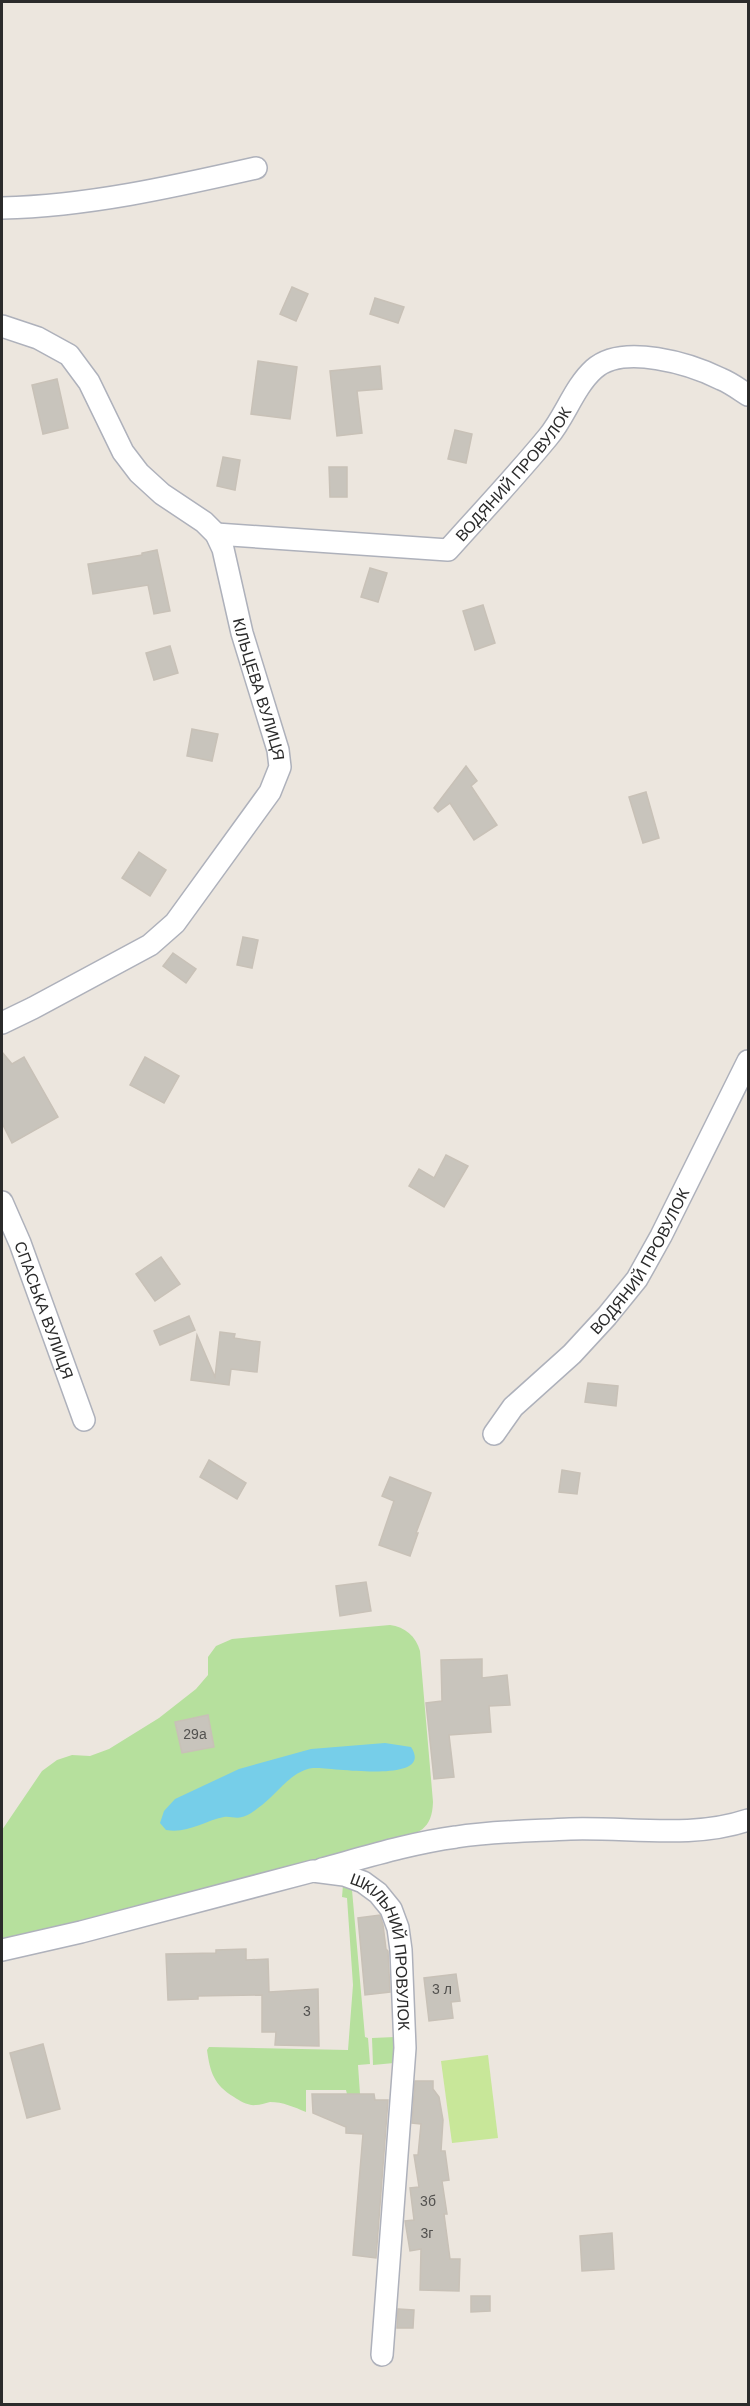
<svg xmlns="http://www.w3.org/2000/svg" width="750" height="2406" viewBox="0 0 750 2406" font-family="Helvetica,sans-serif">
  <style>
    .green { fill: #b6e09d }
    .pitch { fill: #c8e799 }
    .water { fill: #76cee9 }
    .building { fill: #c8c4bc; stroke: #c8c1b7; stroke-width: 1.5 }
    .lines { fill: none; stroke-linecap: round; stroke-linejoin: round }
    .minor-casing { stroke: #aeb1bb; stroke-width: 24 }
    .minor { stroke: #fff; stroke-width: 21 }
    .labels { text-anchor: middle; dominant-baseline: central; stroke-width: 6; stroke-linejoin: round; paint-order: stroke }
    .number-label { font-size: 14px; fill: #52514f }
    .street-label { font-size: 16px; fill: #2b2b2b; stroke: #fff }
  </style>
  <rect width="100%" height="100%" fill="#ece6de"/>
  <g class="green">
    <path d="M390,1625C405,1627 416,1636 420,1651L433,1802C432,1830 419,1833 395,1840L73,1925L2,1941V1830L42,1771L57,1760L72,1755L90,1756L109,1749L159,1718L196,1689L208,1675V1657L216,1646L232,1639Z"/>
    <path d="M343,1885L352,1890L365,2037L368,2038L370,2064L358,2065L360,2094H347L346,2090H306V2112C294,2107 283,2102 270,2102C265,2103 260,2105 256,2105C248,2106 240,2101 234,2097C214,2085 210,2072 207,2050L209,2047L348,2050L353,1985L347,1898L342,1897Z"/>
    <polygon points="395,2037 394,2063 373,2065 372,2038"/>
  </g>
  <polygon class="pitch" points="488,2055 498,2138 452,2143 441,2061"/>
  <path class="water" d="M385,1743L411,1747C436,1785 330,1767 313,1768C290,1771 277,1795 258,1808C254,1811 248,1816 242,1817C236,1819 230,1816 224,1817C204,1821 187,1834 166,1830L160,1823L164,1811L175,1799L239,1769L311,1749Z"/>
  <g class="building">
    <polygon points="292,287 308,294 296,321 280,314"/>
    <polygon points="375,298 404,307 398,323 370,314"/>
    <polygon points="258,361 297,367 290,419 251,414"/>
    <polygon points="380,366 382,389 357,391 362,433 337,436 330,371"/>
    <polygon points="57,379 68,428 43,434 32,385"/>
    <polygon points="455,430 472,434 466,463 448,459"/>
    <polygon points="223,457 240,460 235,490 217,486"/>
    <polygon points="329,467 347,467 347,497 330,497"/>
    <polygon points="157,550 170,611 154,614 148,585 93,594 88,564 142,555 142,553"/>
    <polygon points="370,568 387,573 378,602 361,597"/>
    <polygon points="483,605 495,643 475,650 463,611"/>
    <polygon points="170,646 178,673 154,680 146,653"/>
    <polygon points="192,729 218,734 212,761 187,756"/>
    <polygon points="466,766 477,781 471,786 497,825 474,840 450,803 438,812 434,808"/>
    <polygon points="646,792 659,838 643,843 629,797"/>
    <polygon points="139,852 166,870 150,896 122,878"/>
    <polygon points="243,937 258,940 252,968 237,965"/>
    <polygon points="173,953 196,969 186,983 163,966"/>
    <polygon points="2,1052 12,1064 24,1057 58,1117 12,1143 2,1123"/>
    <polygon points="145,1057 179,1076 164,1103 130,1085"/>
    <polygon points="446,1155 468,1166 444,1207 409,1186 419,1169 434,1178"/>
    <polygon points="161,1257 180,1284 155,1301 136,1274"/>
    <polygon points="189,1316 195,1330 160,1345 154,1331"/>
    <polygon points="220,1332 235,1334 234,1338 260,1342 257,1372 231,1369 229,1385 191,1380 197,1335 215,1377"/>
    <polygon points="588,1383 618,1386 616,1406 585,1402"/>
    <polygon points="209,1460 246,1483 237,1499 200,1477"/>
    <polygon points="562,1470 580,1473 577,1494 559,1492"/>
    <polygon points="390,1477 431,1493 416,1533 418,1533 410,1556 379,1545 394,1501 382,1496"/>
    <polygon points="366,1582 371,1611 340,1616 336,1586"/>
    <polygon points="482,1659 482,1678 507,1675 510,1705 489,1706 491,1732 449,1735 454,1777 434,1779 426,1703 442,1701 441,1660"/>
    <polygon points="208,1715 214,1747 182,1753 175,1722"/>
    <polygon points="380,1915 383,1925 386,1949 388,1951 390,1992 365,1995 358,1918"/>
    <polygon points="246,1949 246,1960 268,1959 269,1992 318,1989 319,2046 275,2045 276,2032 262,2032 262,1995 198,1996 198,1999 168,2000 166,1954 216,1953 216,1950"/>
    <polygon points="456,1974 460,2001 451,2002 453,2018 429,2021 424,1978"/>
    <polygon points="43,2044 60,2109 27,2118 10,2053"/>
    <polygon points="415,2081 433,2081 433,2089 439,2097 443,2120 441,2151 445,2151 449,2180 442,2181 447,2214 444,2214 450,2259 460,2259 459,2291 420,2290 421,2249 410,2251 405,2221 414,2220 410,2188 419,2187 414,2155 418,2155 421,2124 412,2123"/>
    <polygon points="312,2094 374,2094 375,2100 388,2100 376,2258 353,2255 363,2134 346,2133 346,2127 313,2113"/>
    <polygon points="612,2233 614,2269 582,2271 580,2236"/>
    <polygon points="471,2296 490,2296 490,2311 471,2312"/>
    <polygon points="398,2309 414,2310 413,2328 397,2328"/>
  </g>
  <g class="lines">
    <g class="minor-casing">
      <g id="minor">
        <path d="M2,208C88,206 172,187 256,168"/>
        <path id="s1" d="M2,326L38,338L69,355L89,382L123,452L139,473L162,494L204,522L216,534L223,549L242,633L278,750L280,767L270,792L175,923L150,945L33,1008L2,1023"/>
        <path id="s2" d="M216,534L448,550C481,513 516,476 548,437C565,417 574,387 594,369C623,343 691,364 721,379C731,383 740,390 748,395"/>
        <path id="s3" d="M2,1202L20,1243L84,1420"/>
        <path id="s4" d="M494,1434L513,1407L572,1354L607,1316L637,1279L661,1236L748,1061"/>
        <path d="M322,1869C366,1857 411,1843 456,1837C494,1831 532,1831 570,1829C629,1827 692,1839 748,1820"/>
        <path id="s5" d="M2,1950L81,1932L313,1871L344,1875L363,1882L378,1893L391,1909L398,1928L401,1950L405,2048L382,2355"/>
      </g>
    </g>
    <use href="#minor" class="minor"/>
  </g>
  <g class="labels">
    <g class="number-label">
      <text x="195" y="1734">29а</text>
      <text x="442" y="1989">3 л</text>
      <text x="307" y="2011">3</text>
      <text x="428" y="2201">3б</text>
      <text x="427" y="2233">3г</text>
    </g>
    <g class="street-label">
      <text stroke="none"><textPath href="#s2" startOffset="333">ВОДЯНИЙ ПРОВУЛОК</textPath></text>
      <text stroke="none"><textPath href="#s1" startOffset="471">КІЛЬЦЕВА ВУЛИЦЯ</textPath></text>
      <text stroke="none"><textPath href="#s4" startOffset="228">ВОДЯНИЙ ПРОВУЛОК</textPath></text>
      <text stroke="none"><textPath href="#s3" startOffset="116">СПАСЬКА ВУЛИЦЯ</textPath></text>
      <text stroke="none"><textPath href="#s5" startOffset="447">ШКІЛЬНИЙ ПРОВУЛОК</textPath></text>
    </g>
  </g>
  <rect width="750" height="2406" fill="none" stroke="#2b2b2b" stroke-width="6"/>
</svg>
